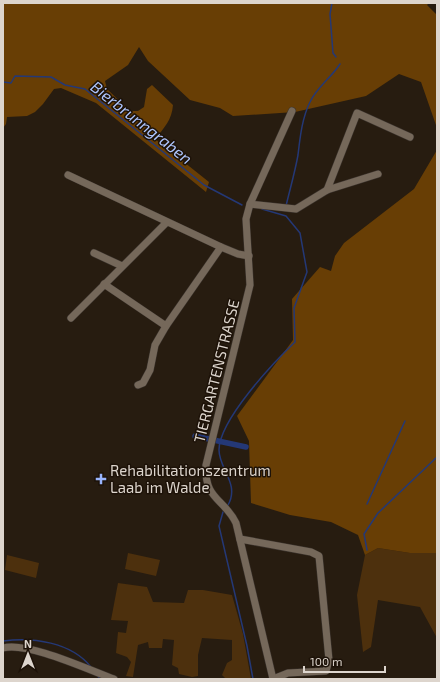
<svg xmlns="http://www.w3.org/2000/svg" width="440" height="682" viewBox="0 0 440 682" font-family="'Exo 2',sans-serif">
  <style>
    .green { fill: #4d300d }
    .forest { fill: #683e05 }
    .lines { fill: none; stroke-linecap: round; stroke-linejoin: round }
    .stream { stroke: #243876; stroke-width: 1.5 }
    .canal { stroke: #243876; stroke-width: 5.5 }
    .minor-casing { stroke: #3c342e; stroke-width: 8 }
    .minor { stroke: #75685a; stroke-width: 7 }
    .poi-dot { fill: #99b5fd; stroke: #1d1208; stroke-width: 1.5 }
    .labels { text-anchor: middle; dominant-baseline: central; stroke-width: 3; stroke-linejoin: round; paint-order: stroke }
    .street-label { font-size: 15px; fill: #ddd5cd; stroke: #1d1208 }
    .poi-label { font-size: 15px; fill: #ddd5cd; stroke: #1d1208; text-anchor: start }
    .water-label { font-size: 16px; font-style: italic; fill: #adc4fc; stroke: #1d1208 }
  </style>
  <rect width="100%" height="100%" fill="#271c10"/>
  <g class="green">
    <polygon points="378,548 410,553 437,553 437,638 420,607 378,600 371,647 363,652 357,595 365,555"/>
    <polygon points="128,553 160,560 156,576 125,569"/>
    <polygon points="7,555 39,563 36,578 5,570"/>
    <polygon points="118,583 147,587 153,602 184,603 188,590 203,590 232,595 243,634 251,679 226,679 222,675 227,663 232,660 232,640 202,638 198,655 198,676 192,677 179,674 178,668 172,665 174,640 163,639 162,648 149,648 148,642 138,645 133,677 126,676 131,662 127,657 116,653 118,632 126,633 128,621 111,620"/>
  </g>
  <g class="forest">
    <path d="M3,3H429L427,5L437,15V128L421,82L399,74L366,96L295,112L233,116L220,108L190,100L148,61L139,47L128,65L105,81L107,89L130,111H138L144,107L147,89L152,85L173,105C172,120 164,128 155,139L209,182L206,192L96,103L61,88L54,89L43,104L35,112L27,116L7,117L6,124L3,128Z"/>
    <polygon points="437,150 437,553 410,553 378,548 365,555 358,535 331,522 290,515 251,503 249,441 237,416 293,340 292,299 320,267 331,271 335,256 344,243 414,189"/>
  </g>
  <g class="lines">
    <g class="stream">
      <polyline points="332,3 330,14 333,53 336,57"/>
      <polyline points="3,82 11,83 15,76 51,77 65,85 85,89 204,185 242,205"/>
      <path d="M286,206C290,189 295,172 298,155C300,138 302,118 310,102C317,87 331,78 340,64"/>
      <polyline points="367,504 405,421"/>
      <path d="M228,505C240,484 219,469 219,450C219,420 274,362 295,342L294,308L307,272L300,233L286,216L262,209"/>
      <polyline points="223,512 219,526 247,646 253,679"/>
      <polyline points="367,550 364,534 378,513 437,457"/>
      <path d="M3,641C33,637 71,642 91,667"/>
      <polyline points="97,675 100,679"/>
    </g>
    <polyline class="canal" points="195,436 246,447"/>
    <g class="minor-casing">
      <g id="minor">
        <polyline points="68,175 221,247 238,254 249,256"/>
        <polyline points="327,190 357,113 410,137"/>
        <polyline points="250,204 296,209 327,190 378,174"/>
        <polyline points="94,253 122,266"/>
        <polyline points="104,284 166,326"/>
        <polyline points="71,318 166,223"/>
        <polyline points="138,385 143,383 150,370 155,345 166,326 221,247"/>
        <polyline points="240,539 311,552 319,556 329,660 326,671 288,673 273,679"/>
        <path d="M3,648C27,641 89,670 114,679"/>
        <path d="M273,679L236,523C224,498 204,500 206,465L250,285L246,219L250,204L292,111"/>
      </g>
    </g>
    <use href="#minor" class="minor"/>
  </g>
  <path class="poi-dot" d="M99 473h4v4h4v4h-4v4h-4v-4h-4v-4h4z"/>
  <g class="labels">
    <g class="street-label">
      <text transform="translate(216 371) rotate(-76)">TIERGARTENSTRASSE</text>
    </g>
    <g class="poi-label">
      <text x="110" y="470">Rehabilitationszentrum<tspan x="110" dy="17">Laab im Walde</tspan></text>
    </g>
    <g class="water-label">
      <text transform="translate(142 122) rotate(38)">Bierbrunngraben</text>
    </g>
  </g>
  <rect width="440" height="682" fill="none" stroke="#ddd5cd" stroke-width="8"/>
  <g transform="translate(28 654)" stroke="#1d1208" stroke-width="3" paint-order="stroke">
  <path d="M0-3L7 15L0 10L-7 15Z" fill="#ddd5cd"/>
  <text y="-6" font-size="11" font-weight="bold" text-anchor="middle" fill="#ddd5cd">N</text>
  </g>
  <path d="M304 666v6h81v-6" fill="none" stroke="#ddd5cd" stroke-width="2"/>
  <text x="310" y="666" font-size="12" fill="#ddd5cd" stroke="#1d1208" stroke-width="3" paint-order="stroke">100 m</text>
</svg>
